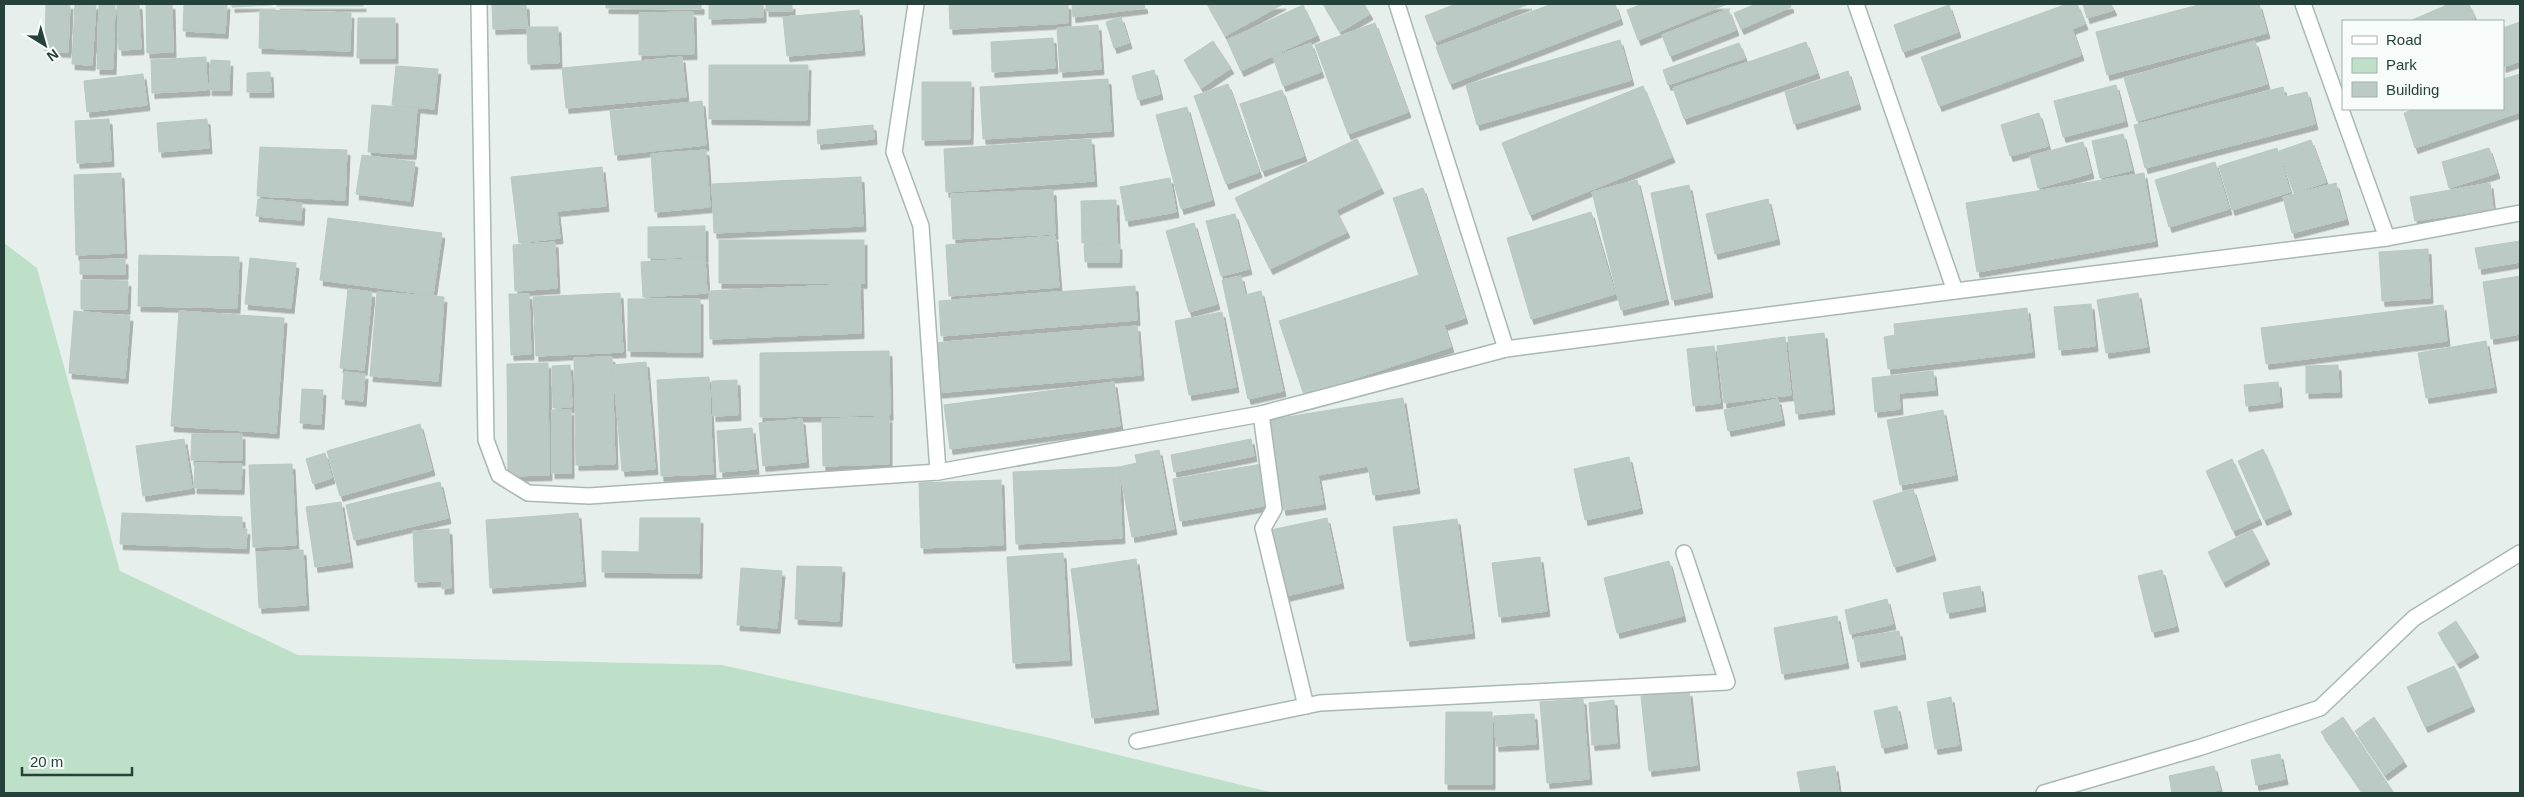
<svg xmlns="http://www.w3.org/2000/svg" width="2524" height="797" viewBox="0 0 2524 797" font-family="Arial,sans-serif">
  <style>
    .green { fill: #bfe0c8 }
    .building { fill: #bbcac4; stroke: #b8c9c2; filter: url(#shadow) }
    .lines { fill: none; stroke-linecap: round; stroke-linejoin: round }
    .minor-casing { stroke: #a8b8b2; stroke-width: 18 }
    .minor { stroke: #fff; stroke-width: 15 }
  </style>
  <defs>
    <filter id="shadow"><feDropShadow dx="3" dy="5.5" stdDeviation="0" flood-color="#0004"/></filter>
  </defs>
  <rect width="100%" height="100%" fill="#e6efeb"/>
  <polygon class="green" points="4,243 37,268 120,571 298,655 722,665 1041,736 1274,793 4,793"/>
  <g class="building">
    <polygon points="46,4 70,4 68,52 45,51"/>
    <polygon points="75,4 96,4 92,65 72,64"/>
    <polygon points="99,4 115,4 113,69 97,69"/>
    <polygon points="117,4 139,4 141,49 119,50"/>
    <polygon points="146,4 172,4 173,52 147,53"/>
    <polygon points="184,4 227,4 225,33 183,31"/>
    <polygon points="232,4 272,4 272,5 232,7"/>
    <rect x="277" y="4" width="86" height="2"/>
    <polygon points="492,4 526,4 527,28 493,29"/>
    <polygon points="606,4 701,4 701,9 606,8"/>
    <polygon points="709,4 763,4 763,17 709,19"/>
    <rect x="766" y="4" width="26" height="7"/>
    <polygon points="949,4 1068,4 1068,23 950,29"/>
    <polygon points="1072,4 1144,4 1145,8 1073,17"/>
    <polygon points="1207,4 1283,4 1225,36"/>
    <polygon points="1323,4 1364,4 1370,14 1340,32"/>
    <polygon points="1456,4 1529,4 1435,42 1425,16"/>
    <polygon points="1552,4 1615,4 1620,19 1450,84 1436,47"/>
    <polygon points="1642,4 1727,4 1638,40 1627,10"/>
    <polygon points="1756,4 1790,4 1791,7 1741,29 1734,13"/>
    <polygon points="2067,4 2077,4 2085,24 2072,29 2081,55 1939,106 1921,57"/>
    <polygon points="2083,4 2111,4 2114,10 2087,18"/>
    <polygon points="2202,4 2259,4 2267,33 2107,75 2096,32"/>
    <polygon points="2449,4 2469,4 2475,18 2467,21 2410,21"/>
    <polygon points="1303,5 1317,35 1241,71 1227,40"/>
    <polygon points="1949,5 1958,32 1903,52 1894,25"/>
    <polygon points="1728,9 1736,30 1670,56 1662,35"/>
    <polygon points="260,10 351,13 350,51 259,48"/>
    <polygon points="859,10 862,50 787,56 783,17"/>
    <polygon points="693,12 694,54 639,55 639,13"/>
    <polygon points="1121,17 1129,43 1114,48 1106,22"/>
    <polygon points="358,18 395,18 395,58 357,58"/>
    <polygon points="2520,22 2520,61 2503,67 2503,28"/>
    <polygon points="1375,23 1408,112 1348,134 1315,45"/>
    <polygon points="1098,25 1101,69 1060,72 1057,28"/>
    <polygon points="527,27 558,27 559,63 528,64"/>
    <polygon points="1053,38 1055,68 992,72 991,42"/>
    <polygon points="1620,40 1631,80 1477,125 1466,85"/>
    <polygon points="1213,41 1231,68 1201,88 1184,60"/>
    <polygon points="2255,41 2267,84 2137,121 2124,78"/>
    <polygon points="1806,42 1817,73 1684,119 1673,88"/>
    <polygon points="1311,43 1321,72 1283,86 1273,57"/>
    <polygon points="1739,43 1745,58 1668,85 1663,70"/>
    <polygon points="206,57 207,90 152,93 151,60"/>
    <polygon points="682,57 686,97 566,108 562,68"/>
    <polygon points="211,60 230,61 229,90 209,90"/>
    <polygon points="709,65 808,65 807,120 709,119"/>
    <polygon points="396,66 438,69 434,109 392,105"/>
    <polygon points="1154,70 1160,94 1138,100 1132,76"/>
    <polygon points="1848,71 1858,104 1794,124 1785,92"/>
    <polygon points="270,72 271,92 247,92 247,73"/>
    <polygon points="143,74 147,105 87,112 84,81"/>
    <polygon points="2520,74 2520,112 2415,148 2404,113 2415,109 2503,109 2503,79"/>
    <polygon points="1108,79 1111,131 983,139 980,87"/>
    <polygon points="922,82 971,82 970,139 922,140"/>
    <polygon points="1228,84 1259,172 1226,184 1194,96"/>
    <polygon points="2116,85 2125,121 2063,137 2054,101"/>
    <polygon points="1643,86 1672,157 1530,215 1502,143"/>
    <polygon points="2283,87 2285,97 2307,92 2315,124 2145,168 2134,125"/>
    <polygon points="1282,90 1304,156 1262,171 1240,104"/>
    <polygon points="702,101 706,145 615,155 610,111"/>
    <polygon points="372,105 417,108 413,154 368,152"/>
    <polygon points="1187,107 1212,200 1181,209 1156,115"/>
    <polygon points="2039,113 2048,146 2010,156 2001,125"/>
    <polygon points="109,119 111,161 77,163 75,121"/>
    <polygon points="207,119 209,148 159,152 157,123"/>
    <polygon points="873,125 874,139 818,144 817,130"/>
    <polygon points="2123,134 2132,170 2100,178 2092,141"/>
    <polygon points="1091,139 1094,181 946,192 944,149"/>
    <polygon points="1357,139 1381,188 1336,210 1347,232 1270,269 1235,198"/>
    <polygon points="2311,140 2326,182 2294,193 2279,151"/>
    <polygon points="2083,142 2091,173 2038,188 2030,156"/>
    <polygon points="260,147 347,150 345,200 257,196"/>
    <polygon points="2277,148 2290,192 2232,210 2219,166"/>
    <polygon points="2489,148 2497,173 2449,188 2442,162"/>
    <polygon points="706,150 710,207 655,212 651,154"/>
    <polygon points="362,155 415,162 410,201 356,194"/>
    <polygon points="2215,162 2229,209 2169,227 2155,180"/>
    <polygon points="602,167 606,206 557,211 560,238 519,243 511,177"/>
    <polygon points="121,173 124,253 76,255 74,175"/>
    <polygon points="2144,173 2155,241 1977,272 1966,203"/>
    <polygon points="861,177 863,226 714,233 712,184"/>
    <polygon points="1170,178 1176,212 1126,221 1120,187"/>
    <polygon points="1637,180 1666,299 1621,310 1592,192"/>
    <polygon points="2336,183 2346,219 2292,233 2283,197"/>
    <polygon points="2490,183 2493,209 2415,221 2410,197"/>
    <polygon points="1689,185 1710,292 1672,300 1651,193"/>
    <polygon points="1423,188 1465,318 1444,325 1451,347 1304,395 1279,321 1419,275 1393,198"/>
    <polygon points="1053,190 1055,234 953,239 951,194"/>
    <polygon points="258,199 302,203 301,220 256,216"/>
    <polygon points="1768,199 1777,239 1715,254 1706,214"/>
    <polygon points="1116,200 1117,243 1082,243 1081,201"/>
    <polygon points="1591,212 1615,294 1531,319 1507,238"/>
    <polygon points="1235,214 1249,269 1221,276 1206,221"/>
    <polygon points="328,218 442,233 433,295 320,280"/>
    <polygon points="1194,223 1217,304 1189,312 1166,231"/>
    <polygon points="705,226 705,257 648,258 648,227"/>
    <polygon points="1055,236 1059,287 949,296 946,245"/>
    <rect x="719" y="240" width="145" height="43"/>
    <polygon points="2520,241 2520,262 2479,269 2475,248"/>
    <polygon points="555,242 557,288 515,291 513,245"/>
    <polygon points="1119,244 1119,262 1085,262 1084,245"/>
    <polygon points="2428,249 2430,298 2382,301 2379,252"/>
    <polygon points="139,255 239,257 237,308 138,306"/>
    <polygon points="250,258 296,263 291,308 245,304"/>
    <polygon points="705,258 707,293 643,297 641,262"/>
    <polygon points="125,259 125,274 80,274 80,260"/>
    <polygon points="1241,276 1245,295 1261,291 1283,391 1248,399 1222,280"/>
    <polygon points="2520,276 2520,334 2491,339 2483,282"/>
    <polygon points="81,280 128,281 127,309 81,309"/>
    <polygon points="860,284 861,333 710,339 709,291"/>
    <polygon points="1135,286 1137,320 941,336 939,301"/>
    <polygon points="348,289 372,292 364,370 340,368"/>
    <polygon points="377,292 444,297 438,381 370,376"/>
    <polygon points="620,293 623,352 536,356 533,297"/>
    <polygon points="2138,293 2147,347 2106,353 2097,300"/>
    <polygon points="509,294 529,294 531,354 511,355"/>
    <polygon points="628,299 700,299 700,352 628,351"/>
    <polygon points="2091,304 2095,346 2059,350 2054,307"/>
    <polygon points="2443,305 2447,341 2266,364 2261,328"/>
    <polygon points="2027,308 2032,352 1888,369 1884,337 1895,335 1894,324"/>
    <polygon points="74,311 130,316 125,378 69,373"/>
    <polygon points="179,311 284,318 276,433 171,426"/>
    <polygon points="1222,312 1236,387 1189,395 1175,321"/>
    <polygon points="1137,326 1141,375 935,393 932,343"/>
    <polygon points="1824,333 1832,409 1796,414 1788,337"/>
    <polygon points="1785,337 1791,395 1724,403 1717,346"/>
    <polygon points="2486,341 2494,387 2426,398 2418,353"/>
    <polygon points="1714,346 1720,403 1693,406 1687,349"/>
    <polygon points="889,351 890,415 760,417 760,353"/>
    <polygon points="612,357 615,464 576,465 574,358"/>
    <polygon points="646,362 655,469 622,471 613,365"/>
    <polygon points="548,363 549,475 508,476 507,364"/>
    <polygon points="570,365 572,407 553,408 552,366"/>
    <polygon points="2338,365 2339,392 2306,393 2306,366"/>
    <polygon points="1933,371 1935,390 1899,393 1900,409 1875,412 1872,378"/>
    <polygon points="344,372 365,374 363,401 342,399"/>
    <polygon points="709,377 713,474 661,476 657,380"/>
    <polygon points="737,380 738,415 713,416 712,381"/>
    <polygon points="1114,382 1120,426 950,449 944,405"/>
    <polygon points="2278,382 2280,402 2246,406 2244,385"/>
    <polygon points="302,389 323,390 321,424 300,423"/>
    <polygon points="1403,398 1417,488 1373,495 1368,466 1318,475 1323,504 1283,510 1269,420"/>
    <polygon points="1778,399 1782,420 1728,431 1724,410"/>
    <rect x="552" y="410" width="19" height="63"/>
    <polygon points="1943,410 1955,475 1900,485 1887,420"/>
    <polygon points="889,417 889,464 823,466 822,419"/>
    <polygon points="802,419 806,462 763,466 759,423"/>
    <polygon points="420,424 432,470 340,496 327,451"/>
    <polygon points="752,428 756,469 720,472 717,431"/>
    <polygon points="192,434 242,434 242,460 191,460"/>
    <polygon points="184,439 192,488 143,496 136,446"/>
    <polygon points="1251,439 1254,456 1174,472 1171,455"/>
    <polygon points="2263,449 2289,509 2264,520 2238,461"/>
    <polygon points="1159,450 1174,529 1132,537 1119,467 1137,463 1135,455"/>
    <polygon points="325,453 332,478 313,484 306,459"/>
    <polygon points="1629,457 1640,508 1585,520 1574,469"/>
    <polygon points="2232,459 2259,519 2233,531 2206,471"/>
    <polygon points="195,463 242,464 241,489 194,488"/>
    <polygon points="292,464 296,545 253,547 249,465"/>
    <polygon points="1262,464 1269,505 1180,521 1173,479"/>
    <polygon points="1119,467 1122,538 1016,544 1013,472"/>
    <polygon points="1001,480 1003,545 921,548 919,483"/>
    <polygon points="440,482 448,518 354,540 346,505"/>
    <polygon points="1913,489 1933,555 1894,567 1873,501"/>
    <polygon points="341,502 350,562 315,567 306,507"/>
    <polygon points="122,513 242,517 242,529 247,529 246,548 120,544"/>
    <polygon points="578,513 583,581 490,588 486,520"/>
    <polygon points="640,518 700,518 699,573 602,572 602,551 639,552"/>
    <polygon points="1327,518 1341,583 1286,596 1271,530"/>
    <polygon points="1457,519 1472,633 1407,641 1393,527"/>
    <polygon points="449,529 451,588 442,589 442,581 415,582 413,531"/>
    <polygon points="2252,530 2267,559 2223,582 2208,552"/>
    <polygon points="303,550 306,605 259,608 256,552"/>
    <polygon points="1063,553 1069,660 1013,663 1007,557"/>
    <polygon points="1540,557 1547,611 1499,617 1492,563"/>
    <polygon points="1136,559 1156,709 1092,718 1071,569"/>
    <polygon points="1669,561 1683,616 1617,633 1604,578"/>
    <polygon points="797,566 842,567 839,621 795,619"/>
    <polygon points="741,568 782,571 777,628 737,625"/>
    <polygon points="2162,570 2176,626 2152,632 2138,576"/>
    <polygon points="1980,586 1983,606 1947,613 1943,593"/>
    <polygon points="1887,599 1893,624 1850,634 1845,610"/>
    <polygon points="1837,616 1846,663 1782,674 1774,628"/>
    <polygon points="2456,621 2476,652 2457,663 2438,633"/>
    <polygon points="1899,631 1903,654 1858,662 1854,638"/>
    <polygon points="2454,666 2472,706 2425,727 2407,687"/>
    <polygon points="1689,691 1697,765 1649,771 1641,696"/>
    <polygon points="1951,697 1959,745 1935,749 1927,702"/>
    <polygon points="1583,699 1589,779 1547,783 1540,702"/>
    <polygon points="1614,700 1617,743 1592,745 1589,703"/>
    <polygon points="1897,706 1905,743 1882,748 1874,711"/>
    <polygon points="1446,712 1492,712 1492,784 1445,784"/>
    <polygon points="1534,714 1536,744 1496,746 1494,716"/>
    <polygon points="2343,717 2394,793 2363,793 2321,732"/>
    <polygon points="2374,717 2404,761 2385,775 2355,731"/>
    <polygon points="2280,754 2285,779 2256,785 2251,760"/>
    <polygon points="1835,766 1839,793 1801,793 1797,772"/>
    <polygon points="2214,766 2220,790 2203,793 2172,793 2169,776"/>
  </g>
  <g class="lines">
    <g class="minor-casing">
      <g id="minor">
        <polyline points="479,4 486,440 499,475 528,493 589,496 938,472 1261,414 1506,349 1955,291 2387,238 2520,213"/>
        <polyline points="916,4 894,152 921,226 938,472"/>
        <polyline points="1397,4 1506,349"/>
        <polyline points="1856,4 1955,291"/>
        <polyline points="2303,4 2387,238"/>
        <polyline points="1261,414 1274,509 1263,528 1306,706"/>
        <polyline points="1137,741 1320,703 1727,682 1684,553"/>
        <polyline points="2044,793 2198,748 2320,708 2414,618 2520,553"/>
      </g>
    </g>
    <use href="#minor" class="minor"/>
  </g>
  <rect width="2524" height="797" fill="none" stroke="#24423a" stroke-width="10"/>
  <rect x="2342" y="20" width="162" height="90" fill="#f7fbf9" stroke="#a3b1ad"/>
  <rect x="2352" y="36" width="25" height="8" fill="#ffffff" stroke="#a3b1ad"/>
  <text x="2386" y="45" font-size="15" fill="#24423a">Road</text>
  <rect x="2352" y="58" width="25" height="15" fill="#bfe0c8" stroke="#a3b1ad"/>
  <text x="2386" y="70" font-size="15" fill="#24423a">Park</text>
  <rect x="2352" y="82" width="25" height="15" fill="#bbcac4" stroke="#a3b1ad"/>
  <text x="2386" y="95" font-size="15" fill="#24423a">Building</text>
  <g transform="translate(45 45) rotate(143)" stroke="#f7fbf9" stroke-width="4" paint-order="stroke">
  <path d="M0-4L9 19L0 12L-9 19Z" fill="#24423a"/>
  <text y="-8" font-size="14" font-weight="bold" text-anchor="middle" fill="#24423a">N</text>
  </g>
  <path d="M22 767v8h110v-8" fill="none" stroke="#24423a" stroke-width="2.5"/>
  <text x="30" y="767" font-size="15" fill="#24423a" stroke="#f7fbf9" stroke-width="4" paint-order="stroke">20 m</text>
</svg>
